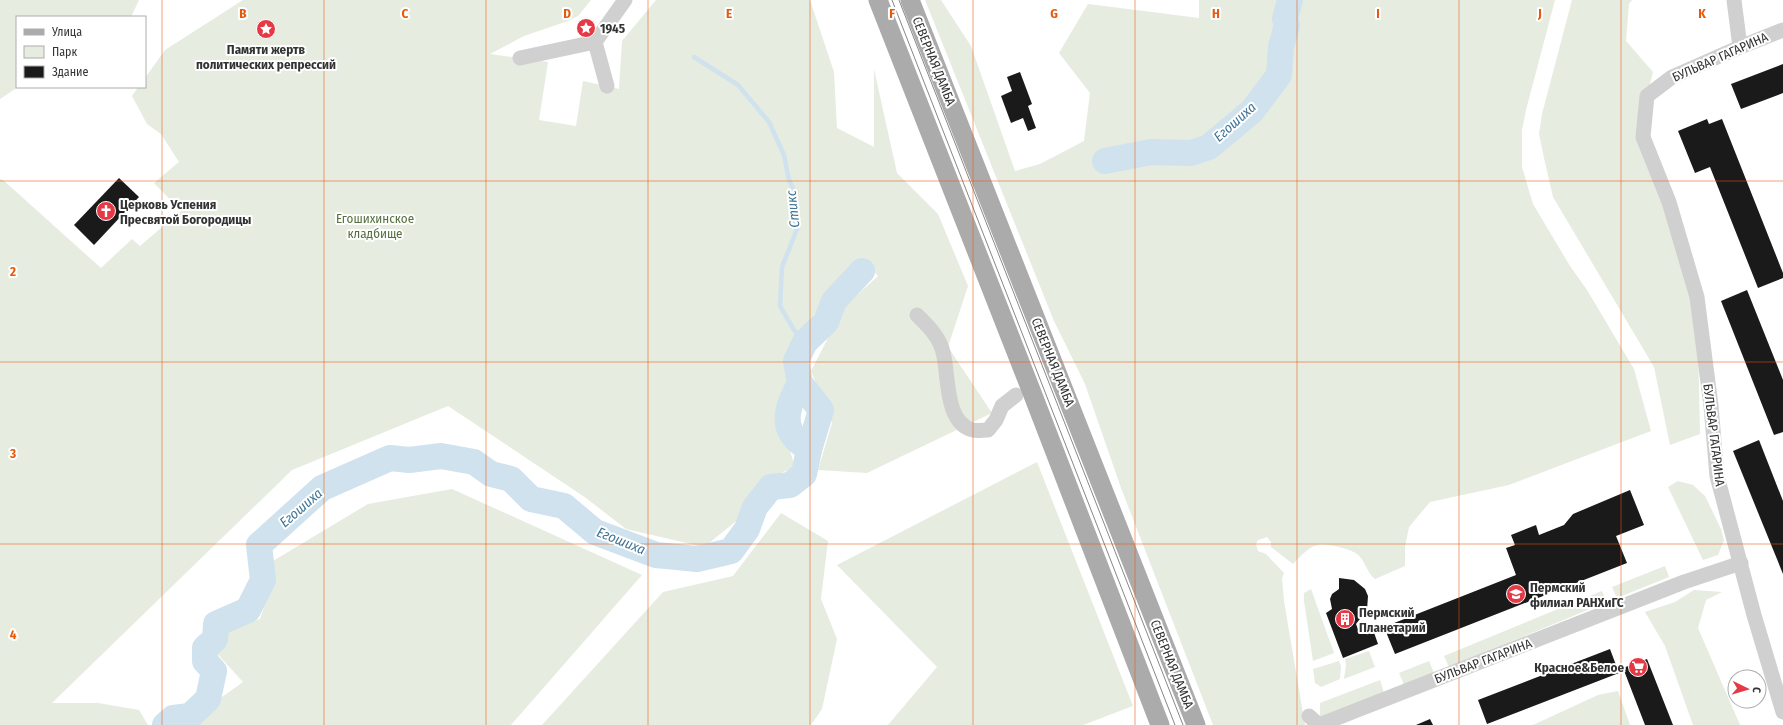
<svg xmlns="http://www.w3.org/2000/svg" width="1783" height="725" viewBox="0 0 1783 725" font-family="'Fira Sans Condensed',sans-serif">
  <style>
    .green { fill: #e6ecdf }
    .lines { fill: none; stroke-linecap: round; stroke-linejoin: round }
    .stream { stroke: #cfe2ee; stroke-width: 4.5 }
    .river { stroke: #cfe2ee; stroke-width: 26 }
    .building { fill: #1a1a1a }
    .minor { stroke: #d0d0d0; stroke-width: 15 }
    .major { stroke: #ababab; stroke-width: 19 }
    .tram { stroke: #888; stroke-width: 1 }
    .grid { fill: none; stroke: #e8590c; stroke-width: 1; stroke-opacity: 0.55 }
    .labels { text-anchor: middle; dominant-baseline: central; stroke-width: 4; stroke-linejoin: round; paint-order: stroke }
    .poi-label { font-size: 13px; font-weight: bold; fill: #333; stroke: #fff; text-anchor: start }
    .street-label { font-size: 13px; fill: #333; stroke: #fff }
    .park-label { font-size: 13px; fill: #56703f; stroke: #fff }
    .water-label { font-size: 14px; font-style: italic; fill: #3f7597; stroke: #fff }
    .grid-label { font-size: 13px; text-anchor: middle; font-weight: bold; fill: #e8590c; stroke: #fff; stroke-width: 4; stroke-linejoin: round; paint-order: stroke }
  </style>
  <rect width="100%" height="100%" fill="#fff"/>
  <g class="green">
    <polygon points="0,0 139,0 131,17 17,17 18,87 0,99"/>
    <polygon points="243,0 591,0 578,16 568,21 524,36 490,54 548,62 539,120 576,126 583,81 619,89 622,41 656,0 810,0 834,72 837,128 874,147 874,69 897,173 938,214 968,286 948,347 992,413 867,473 818,470 832,423 811,371 844,307 878,276 863,260 834,286 798,339 790,362 789,390 782,408 784,432 795,467 759,482 745,514 704,547 626,529 586,498 448,406 292,470 52,703 98,703 139,710 148,725 0,725 0,179 3,180 101,268 132,239 140,246 181,211 154,183 179,162 161,134 147,124 132,96 138,87 145,87 145,78 165,50"/>
    <path d="M925,0H941L971,46L1015,171L1040,164L1084,141L1090,93L1059,53L1088,4L1199,18V0H1555L1526,110L1522,130V167L1533,204L1570,266L1587,290L1634,369L1651,431L1509,485L1430,502L1409,527L1405,547V566L1375,579C1367,573 1365,560 1357,554C1350,549 1326,543 1318,545C1308,547 1300,557 1293,564L1271,547V542L1267,537L1258,540L1256,544L1258,551L1266,554L1284,573L1282,578L1284,601L1305,725H1213L1121,488L1085,384L1054,321Z"/>
    <polygon points="1572,0 1632,0 1629,4 1626,41 1653,72 1647,96 1643,137 1697,297 1700,434 1670,445 1654,367 1553,197 1544,158 1539,134 1542,114"/>
    <polygon points="1037,462 1133,706 1083,725 888,725 937,667 837,565"/>
    <polygon points="1678,481 1693,485 1705,496 1721,529 1724,540 1718,555 1703,560 1668,487"/>
    <polygon points="452,489 642,575 511,725 183,725 243,682 214,650 225,629 260,619 274,578 273,561 368,504"/>
    <polygon points="781,513 828,541 821,599 837,639 822,709 811,725 542,725 663,592 733,576"/>
    <polygon points="1665,566 1669,577 1617,598 1612,587"/>
    <polygon points="1311,589 1334,653 1313,661 1304,601 1304,593"/>
    <polygon points="1694,590 1722,592 1706,600 1698,628 1740,725 1693,725 1665,646 1645,612 1675,602"/>
    <polygon points="1602,591 1607,602 1449,667 1444,656"/>
    <polygon points="1369,651 1375,667 1344,679 1346,665 1345,659"/>
    <polygon points="1339,661 1341,666 1340,679 1321,687 1315,683 1313,669"/>
    <polygon points="1429,661 1434,673 1404,685 1399,673"/>
    <polygon points="1380,680 1384,693 1320,718 1320,703"/>
    <polygon points="1618,691 1630,725 1533,725 1598,695"/>
  </g>
  <g class="lines">
    <polyline class="stream" points="694,57 738,85 769,122 784,155 789,180 794,190 791,210 797,229 782,267 780,306 794,330 805,342"/>
    <g class="river">
      <polyline points="1105,161 1151,152 1191,153 1209,147 1252,111 1279,75 1281,47 1287,25 1285,19 1290,0"/>
      <path d="M800,383C791,400 780,421 795,438C798,442 805,446 809,450"/>
      <polyline points="165,725 173,718 190,716 208,699 214,671 205,661 205,648 215,639 216,624 248,610 263,580 259,545 322,488 390,458 409,460 441,456 474,462 491,474 511,479 531,499 564,506 595,532 656,555 697,559 731,551 747,529 755,507 771,487 790,485 804,474 809,450 821,410 800,383 796,361 805,342 826,322 834,301 862,271"/>
    </g>
  </g>
  <g class="building">
    <polygon points="1783,64 1783,93 1741,109 1731,84"/>
    <polygon points="1020,72 1032,104 1028,106 1036,128 1028,131 1023,118 1011,123 1001,96 1012,91 1007,77"/>
    <polygon points="1707,119 1709,124 1722,119 1783,273 1783,278 1758,288 1710,167 1695,173 1678,131"/>
    <polygon points="119,178 139,197 94,245 74,225"/>
    <polygon points="1747,290 1783,380 1783,432 1774,435 1721,301"/>
    <polygon points="1759,440 1783,501 1783,574 1733,451"/>
    <polygon points="1630,490 1644,525 1616,536 1627,563 1395,654 1384,627 1516,575 1506,548 1515,545 1511,535 1536,525 1539,535 1564,525 1573,514"/>
    <polygon points="1339,578 1354,580 1365,589 1368,596 1367,610 1356,624 1358,629 1371,624 1378,644 1343,658 1326,613 1332,609 1330,599 1332,594 1339,589"/>
    <polygon points="1610,649 1619,673 1487,724 1478,700"/>
    <polygon points="1647,659 1673,725 1645,725 1623,668"/>
    <polygon points="1430,719 1433,725 1416,725"/>
  </g>
  <g class="lines">
    <g class="minor">
      <polyline points="1734,0 1740,47"/>
      <polyline points="1783,30 1740,47 1672,77 1647,96 1643,137 1669,202 1697,297 1711,406 1717,476 1754,615 1783,712"/>
      <polyline points="595,42 625,0"/>
      <polyline points="520,58 595,42 607,86"/>
      <path d="M917,315C928,326 939,336 943,352C949,374 944,423 973,430C977,431 983,430 988,430L996,420L1002,406L1016,395"/>
      <polyline points="1309,716 1319,725 1684,582 1741,563"/>
    </g>
    <g class="major">
      <polyline points="878,0 1031,390 1160,725"/>
      <polyline points="910,0 1196,725"/>
    </g>
    <g class="tram">
      <polyline points="892,0 1175,725"/>
      <polyline points="899,0 1183,725"/>
    </g>
  </g>
  <path class="grid" d="M162,0V725M324,0V725M486,0V725M648,0V725M810,0V725M973,0V725M1135,0V725M1297,0V725M1459,0V725M1621,0V725M0,181H1783M0,362H1783M0,544H1783"/>
  <defs>
    <g id="sight-disc" transform="scale(1)"><circle r="9.5" fill="#e63946" stroke="#fff"/><path d="M0-6L1.8-2.2L6-1.7L2.9 1.2L3.7 5.4L0 3.3L-3.7 5.4L-2.9 1.2L-6-1.7L-1.8-2.2Z" fill="#fff"/></g>
    <g id="church-disc" transform="scale(1)"><circle r="9.5" fill="#e63946" stroke="#fff"/><path d="M-1.2-6h2.4v3.5h3.3v2.4h-3.3V6h-2.4V-.1h-3.3v-2.4h3.3Z" fill="#fff"/></g>
    <g id="university-disc" transform="scale(1)"><circle r="9.5" fill="#e63946" stroke="#fff"/><path d="M0-5L7-2L0 1L-7-2ZM-4 1L0 2.5L4 1V4Q0 6-4 4Z" fill="#fff"/></g>
    <g id="building-disc" transform="scale(1)"><circle r="9.5" fill="#e63946" stroke="#fff"/><path d="M-4-6H4V6H1V3H-1V6H-4ZM-2.5-4.3h1.7v1.8h-1.7ZM.8-4.3h1.7v1.8H.8ZM-2.5-1h1.7V.8h-1.7ZM.8-1h1.7V.8H.8Z" fill="#fff"/></g>
    <g id="supermarket-disc" transform="scale(1)"><circle r="9.5" fill="#e63946" stroke="#fff"/><path d="M-6-5.5h2.5l.6 2H6L4.5 2H-2.5L-4.4-4H-6ZM-1.5 3.2a1.3 1.3 0 1 0 .1 0ZM3 3.2a1.3 1.3 0 1 0 .1 0Z" fill="#fff"/></g>
  </defs>
  <g fill-rule="evenodd">
    <use href="#sight-disc" x="586" y="28"/>
    <use href="#sight-disc" x="266" y="29"/>
    <use href="#church-disc" x="106" y="211"/>
    <use href="#university-disc" x="1516" y="594"/>
    <use href="#building-disc" x="1345" y="619"/>
    <use href="#supermarket-disc" x="1638" y="667"/>
  </g>
  <g class="labels">
    <g class="poi-label">
      <text x="600" y="28">1945</text>
      <text x="266" y="49" text-anchor="middle">Памяти жертв<tspan x="266" dy="15">политических репрессий</tspan></text>
      <text x="120" y="204">Церковь Успения<tspan x="120" dy="15">Пресвятой Богородицы</tspan></text>
      <text x="1530" y="587">Пермский<tspan x="1530" dy="15">филиал РАНХиГС</tspan></text>
      <text x="1359" y="612">Пермский<tspan x="1359" dy="15">Планетарий</tspan></text>
      <text x="1624" y="667" text-anchor="end">Красное&amp;Белое</text>
    </g>
    <g class="street-label">
      <text transform="translate(1720 57) rotate(-24)">БУЛЬВАР ГАГАРИНА</text>
      <text transform="translate(934 61) rotate(68)">СЕВЕРНАЯ ДАМБА</text>
      <text transform="translate(1053 362) rotate(68)">СЕВЕРНАЯ ДАМБА</text>
      <text transform="translate(1714 435) rotate(83)">БУЛЬВАР ГАГАРИНА</text>
      <text transform="translate(1483 661) rotate(-21)">БУЛЬВАР ГАГАРИНА</text>
      <text transform="translate(1172 664) rotate(68)">СЕВЕРНАЯ ДАМБА</text>
    </g>
    <g class="park-label">
      <text x="375" y="218">Егошихинское<tspan x="375" dy="15">кладбище</tspan></text>
    </g>
    <g class="water-label">
      <text transform="translate(1235 122) rotate(-42)">Егошиха</text>
      <text transform="translate(793 209) rotate(-96)">Стикс</text>
      <text transform="translate(301 508) rotate(-41)">Егошиха</text>
      <text transform="translate(621 541) rotate(22)">Егошиха</text>
    </g>
  </g>
  <g class="grid-label">
    <text x="243" y="18">B</text>
    <text x="405" y="18">C</text>
    <text x="567" y="18">D</text>
    <text x="729" y="18">E</text>
    <text x="892" y="18">F</text>
    <text x="1054" y="18">G</text>
    <text x="1216" y="18">H</text>
    <text x="1378" y="18">I</text>
    <text x="1540" y="18">J</text>
    <text x="1702" y="18">K</text>
    <text x="13" y="276">2</text>
    <text x="13" y="458">3</text>
    <text x="13" y="639">4</text>
  </g>
  <rect x="16" y="16" width="130" height="72" fill="#ffffff" stroke="#adadad"/>
  <rect x="24" y="29" width="20" height="6" fill="#ababab" stroke="#adadad"/>
  <text x="52" y="36" font-size="12" fill="#333333">Улица</text>
  <rect x="24" y="46" width="20" height="12" fill="#e6ecdf" stroke="#adadad"/>
  <text x="52" y="56" font-size="12" fill="#333333">Парк</text>
  <rect x="24" y="66" width="20" height="12" fill="#1a1a1a" stroke="#adadad"/>
  <text x="52" y="76" font-size="12" fill="#333333">Здание</text>
  <g transform="translate(1747 689) rotate(95)"><circle r="19" fill="#ffffff" stroke="#adadad"/>
  <path d="M0-3L7 15L0 10L-7 15Z" fill="#e63946"/>
  <text y="-6" font-size="11" font-weight="bold" text-anchor="middle" fill="#333333">С</text>
  </g>
</svg>
